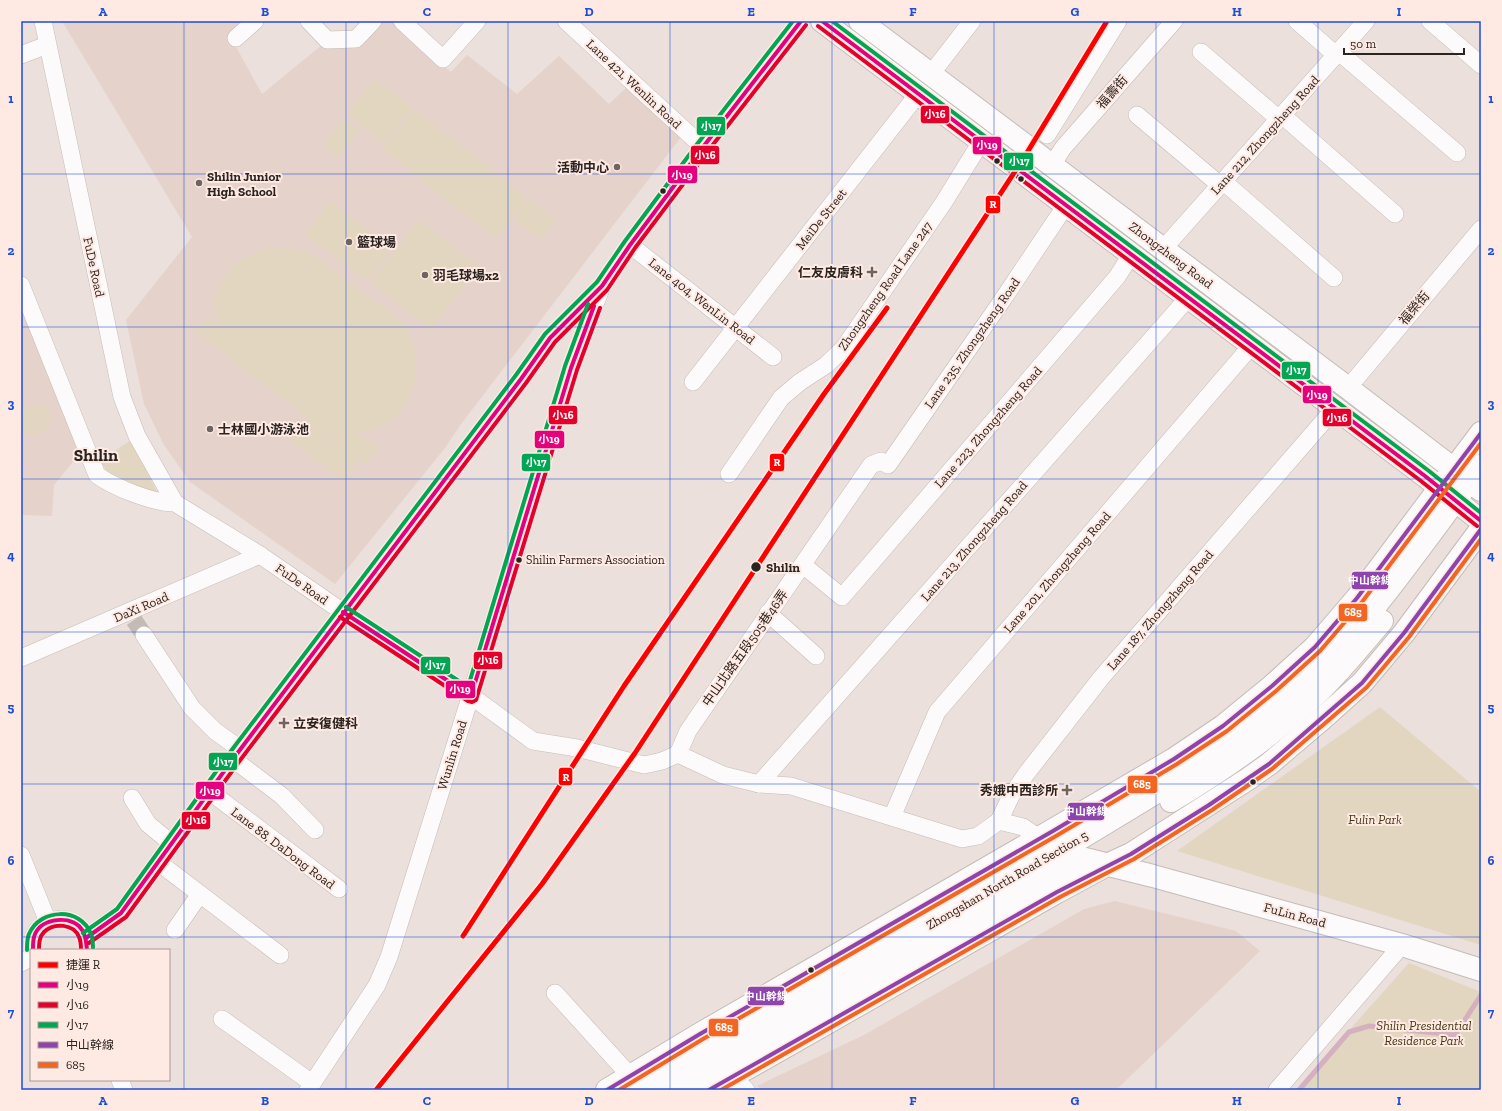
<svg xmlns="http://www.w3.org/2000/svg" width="1502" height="1111" viewBox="0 0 1502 1111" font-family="'Zilla Slab','Noto Sans TC',serif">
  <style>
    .built { fill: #e5d2cb }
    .green { fill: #e2d6c0 }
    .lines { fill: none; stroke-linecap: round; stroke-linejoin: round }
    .stream { stroke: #d5b0bf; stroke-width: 5 }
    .minor-tunnel { stroke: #c4bab6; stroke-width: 17; stroke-dasharray: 17 8; stroke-linecap: butt }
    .minor-casing { stroke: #c4bcb8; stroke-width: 18 }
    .secondary-casing { stroke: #c4bcb8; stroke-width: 24 }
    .primary-casing { stroke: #c4bcb8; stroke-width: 24 }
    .minor { stroke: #fcfafa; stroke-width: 17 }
    .secondary { stroke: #fcfafa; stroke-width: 22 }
    .primary { stroke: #fcfafa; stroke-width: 22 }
    .bus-1-casing { stroke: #ffeae3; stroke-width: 7 }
    .bus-2-casing { stroke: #ffeae3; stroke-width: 7 }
    .bus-3-casing { stroke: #ffeae3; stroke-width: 7 }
    .bus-4-casing { stroke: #ffeae3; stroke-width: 7 }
    .bus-5-casing { stroke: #ffeae3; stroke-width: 7 }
    .bus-1 { stroke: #e5007d; stroke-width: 4 }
    .bus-2 { stroke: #e4002b; stroke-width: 4 }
    .bus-3 { stroke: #00a651; stroke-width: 4 }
    .bus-4 { stroke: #8e44ad; stroke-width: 4 }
    .bus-5 { stroke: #f26522; stroke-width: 4 }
    .metro-1-casing { stroke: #ffeae3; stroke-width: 8 }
    .metro-1 { stroke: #f00; stroke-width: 5 }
    .grid { fill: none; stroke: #1d4ed8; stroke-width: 1; stroke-opacity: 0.55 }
    .bus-dot { fill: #2a2320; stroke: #ffeae3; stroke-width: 1.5 }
    .poi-dot { fill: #6e6562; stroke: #ffeae3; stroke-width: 1.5 }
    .labels { text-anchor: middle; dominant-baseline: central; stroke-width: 4; stroke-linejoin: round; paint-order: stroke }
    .bus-label { font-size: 12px; fill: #2a2320; stroke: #ffeae3; text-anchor: start }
    .street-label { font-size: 13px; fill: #2a2320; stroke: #ffeae3 }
    .poi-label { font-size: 13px; font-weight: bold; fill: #2a2320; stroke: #ffeae3; text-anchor: start }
    .stop-label { font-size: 13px; font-weight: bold; fill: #2a2320; stroke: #ffeae3; text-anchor: start }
    .park-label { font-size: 13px; font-style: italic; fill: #433712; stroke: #ffeae3 }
    .district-label { font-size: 17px; font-weight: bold; fill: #2a2320; stroke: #ffeae3 }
    .line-badge { stroke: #ffeae3; stroke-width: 1.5 }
    .badge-label { font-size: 11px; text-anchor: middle; font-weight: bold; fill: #fff }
    .neatline { fill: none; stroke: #1d4ed8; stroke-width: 1.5 }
    .grid-label { font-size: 13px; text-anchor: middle; font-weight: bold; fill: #1d4ed8 }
  </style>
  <rect width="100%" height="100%" fill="#ebe0dc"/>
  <g class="built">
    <polygon points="62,21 246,21 230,36 262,94 323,44 378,21 393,21 451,72 467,55 517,94 559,56 609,104 627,87 681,137 461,424 445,448 335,584 190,482 164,445 144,404 126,320 192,237"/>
    <polygon points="21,301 81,452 54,485 52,516 21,515"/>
    <polygon points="1115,901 1236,931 1260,951 1116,1090 762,1090 757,1086 864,1035 1084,909"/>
  </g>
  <g class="green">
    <polygon points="374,78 412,107 384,143 346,114"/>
    <polygon points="414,109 528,198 496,239 382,149"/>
    <polygon points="344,119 359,130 338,157 323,146"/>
    <polygon points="529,200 555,220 540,239 514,219"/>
    <polygon points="331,201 393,249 367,280 305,235"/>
    <polygon points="419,220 479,267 431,329 370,282"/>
    <path d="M269,247C289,247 304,250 320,259C337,272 353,284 369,297C379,304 390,310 398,319C421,341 421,374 407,401C400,413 385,428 370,431C366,431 361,431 358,431L378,449L366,464L196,332L208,317L218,324L213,302L225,276L234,265L243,258Z"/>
    <polygon points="45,404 50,415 48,428 34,436 21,432 21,409"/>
    <polygon points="306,419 360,460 343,480 290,441"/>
    <polygon points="131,440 159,496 112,479 100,461"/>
    <polygon points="1380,707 1481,792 1481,945 1177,851"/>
    <polygon points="1409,963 1481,992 1481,1090 1296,1090"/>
  </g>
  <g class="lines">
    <polyline class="stream" points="1299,1090 1349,1032 1369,1026 1455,1035 1481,995"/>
    <polyline class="minor-tunnel" points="134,620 144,635"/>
    <g class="minor-casing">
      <g id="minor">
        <polyline points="43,21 122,397 137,436 175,503"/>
        <polyline points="309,21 327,40 356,39 373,21"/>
        <polyline points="402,21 443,59 477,21"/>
        <polyline points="566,21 703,147"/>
        <polyline points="1297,21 1336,55"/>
        <polyline points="1430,21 1481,65"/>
        <polyline points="236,38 255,21"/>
        <polyline points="1201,52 1279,119"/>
        <polyline points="1339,52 1457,153"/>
        <polyline points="21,55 47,45"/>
        <polyline points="931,74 972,21"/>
        <polyline points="1137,115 1220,185"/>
        <polyline points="1282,115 1395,214"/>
        <polyline points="1047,135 1118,21"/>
        <polyline points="1052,165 1063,148 1174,21"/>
        <polyline points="1224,182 1334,278"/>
        <polyline points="630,245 773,357"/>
        <polyline points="1163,249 1366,21"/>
        <path d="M21,285L97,475C115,488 153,503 175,503L260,555L343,612L471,696L533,741L577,748L644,765L662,761L678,754L723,775L759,784L791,786L962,839L978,836L999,821L1023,827L1039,838"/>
        <polyline points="693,382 918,94"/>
        <polyline points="1348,388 1481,229"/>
        <polyline points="729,474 781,398 800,382 826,365 843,349 944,202 981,142"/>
        <polyline points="803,565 842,597 1117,277 1131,255"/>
        <polyline points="768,613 816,656"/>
        <polyline points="144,635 192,708 215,731 240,749"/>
        <polyline points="21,658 260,555"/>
        <polyline points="678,754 688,731 871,465 881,461 888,465 1001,302 1066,205"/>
        <polyline points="233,759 282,796 315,830"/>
        <polyline points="759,784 1188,298"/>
        <polyline points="209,791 339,889"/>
        <polyline points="132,798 148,824 171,843"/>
        <polyline points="892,817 937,712 1252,345"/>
        <polyline points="999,821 1011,796 1026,774 1101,678 1335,408"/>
        <polyline points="21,855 48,922"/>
        <polyline points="158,862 280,955"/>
        <polyline points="175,930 200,894"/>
        <polyline points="86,938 121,913 233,759 521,379 550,338 597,290"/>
        <path d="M33,950C27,912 88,907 87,948"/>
        <polyline points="21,963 31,957"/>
        <polyline points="555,993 623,1068 629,1077"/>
        <polyline points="222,1019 312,1083"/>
        <polyline points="733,1076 746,1090"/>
        <polyline points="120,1080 124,1090"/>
        <polyline points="308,1090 377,985 389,957 513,560 571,368 602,286 630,245 703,147 801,21"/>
        <polyline points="1277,1090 1402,945"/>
      </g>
    </g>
    <g class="secondary-casing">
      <g id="secondary">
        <polyline points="822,21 1425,476 1481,521"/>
        <polyline points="860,21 1348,388 1481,490"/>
        <path d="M1171,801C1218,773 1263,742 1304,706C1333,680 1357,650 1382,621"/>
        <polyline points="1039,838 1174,759 1223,726 1272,686 1315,647 1357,598 1481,433"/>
        <path d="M1057,851L1074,842C1145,799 1218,758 1282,704C1361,637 1419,547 1481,466"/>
        <polyline points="1107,865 1131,854 1248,779 1269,764 1322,719 1362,683 1404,633 1481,529"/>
      </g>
    </g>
    <g class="primary-casing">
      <g id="primary">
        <polyline points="607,1090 700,1034 1039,838 1057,851 1077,857 1153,876 1402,945 1481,970"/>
        <polyline points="642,1090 1057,851"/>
        <polyline points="673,1090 1077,857"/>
        <polyline points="709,1090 1057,892 1107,865"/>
      </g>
    </g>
    <use href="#minor" class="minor"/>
    <use href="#secondary" class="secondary"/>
    <use href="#primary" class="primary"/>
    <g class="bus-1-casing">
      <g id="bus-1">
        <polyline points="822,21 1425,476 1481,521"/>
        <polyline points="343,612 471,696 571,368 594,306"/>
        <polyline points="86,938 121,913 233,759 521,379 550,338 602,286 630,245 703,147 801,21"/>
        <path d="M33,950C33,946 33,941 34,937C39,919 66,915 79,926C86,933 86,942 87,950"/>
      </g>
    </g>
    <g class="bus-2-casing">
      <g id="bus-2">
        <polyline points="818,26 1421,481 1477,526"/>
        <polyline points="340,617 468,701 472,702 476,700 577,370 600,308"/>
        <polyline points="89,943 126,917 238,763 526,383 555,342 607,290 635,248 708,151 806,25"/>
        <path d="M39,950C39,944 39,937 44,932C54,922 74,924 79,937C81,941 81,946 81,950"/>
      </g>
    </g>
    <g class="bus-3-casing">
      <g id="bus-3">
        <polyline points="832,21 1429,471 1481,513"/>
        <polyline points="346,607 468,687 565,366 588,304"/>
        <polyline points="83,933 117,909 228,755 516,375 545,334 597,282 625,241 698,143 793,21"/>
        <path d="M27,950C27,945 27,938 29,934C40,908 81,907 91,934C93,938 93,945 93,950"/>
      </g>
    </g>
    <g class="bus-4-casing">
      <g id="bus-4">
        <polyline points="607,1090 700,1034 1053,831 1174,759 1223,726 1272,686 1315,647 1357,598 1481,433"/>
        <polyline points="709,1090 1057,892 1131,854 1209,805 1269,764 1362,683 1404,633 1481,529"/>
      </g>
    </g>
    <g class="bus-5-casing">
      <g id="bus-5">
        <polyline points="619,1090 703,1039 1056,836 1177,764 1227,731 1276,691 1320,651 1362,602 1481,443"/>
        <polyline points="721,1090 1060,897 1134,859 1212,810 1272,769 1367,687 1409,637 1481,539"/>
      </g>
    </g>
    <use href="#bus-1" class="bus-1"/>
    <use href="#bus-2" class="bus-2"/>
    <use href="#bus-3" class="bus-3"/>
    <use href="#bus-4" class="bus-4"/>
    <use href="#bus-5" class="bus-5"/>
    <g class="metro-1-casing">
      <g id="metro-1">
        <polyline points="463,936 624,686 824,394 887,308"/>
        <polyline points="376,1090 542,884 635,753 1025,156 1107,21"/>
      </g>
    </g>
    <use href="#metro-1" class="metro-1"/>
  </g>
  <path class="grid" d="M184,21V1090M346,21V1090M508,21V1090M670,21V1090M832,21V1090M994,21V1090M1156,21V1090M1318,21V1090M21,174H1481M21,327H1481M21,479H1481M21,632H1481M21,784H1481M21,937H1481"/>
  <g class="bus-dot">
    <circle cx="997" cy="161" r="3.5"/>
    <circle cx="1021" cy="179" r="3.5"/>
    <circle cx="663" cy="191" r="3.5"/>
    <circle cx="519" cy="560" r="3.5"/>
    <circle cx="756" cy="567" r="5.5"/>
    <circle cx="1253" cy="782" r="3.5"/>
    <circle cx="811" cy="970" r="3.5"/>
  </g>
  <g class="poi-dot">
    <circle cx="617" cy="167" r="4"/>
    <circle cx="199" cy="183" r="4"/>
    <circle cx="349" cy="242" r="4"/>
    <path d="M870 266h4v4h4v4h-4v4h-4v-4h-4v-4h4z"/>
    <circle cx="425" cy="275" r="4"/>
    <circle cx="210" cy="429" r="4"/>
    <path d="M282 717h4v4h4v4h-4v4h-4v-4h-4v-4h4z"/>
    <path d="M1065 784h4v4h4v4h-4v4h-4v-4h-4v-4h4z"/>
  </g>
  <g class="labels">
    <g class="bus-label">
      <text x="526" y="560">Shilin Farmers Association</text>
    </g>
    <g class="street-label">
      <text transform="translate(634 84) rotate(43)">Lane 421, Wenlin Road</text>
      <text transform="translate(1112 92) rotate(-49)">福壽街</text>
      <text transform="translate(1265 135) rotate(-48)">Lane 212, Zhongzheng Road</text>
      <text transform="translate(821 219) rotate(-52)">MeiDe Street</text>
      <text transform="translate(1171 255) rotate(37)">Zhongzheng Road</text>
      <text transform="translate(94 267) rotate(78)">FuDe Road</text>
      <text transform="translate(885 286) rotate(-55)">Zhongzheng Road Lane 247</text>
      <text transform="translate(702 301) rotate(38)">Lane 404, WenLin Road</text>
      <text transform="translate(1414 308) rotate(-50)">福榮街</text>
      <text transform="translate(972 343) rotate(-55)">Lane 235, Zhongzheng Road</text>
      <text transform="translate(988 427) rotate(-49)">Lane 223, Zhongzheng Road</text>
      <text transform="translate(974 541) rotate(-49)">Lane 213, Zhongzheng Road</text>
      <text transform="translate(1057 572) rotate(-49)">Lane 201, Zhongzheng Road</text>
      <text transform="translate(302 584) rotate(35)">FuDe Road</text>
      <text transform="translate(141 607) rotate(-23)">DaXi Road</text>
      <text transform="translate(1160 610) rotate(-49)">Lane 187, Zhongzheng Road</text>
      <text transform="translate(745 648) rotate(-55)">中山北路五段505巷46弄</text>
      <text transform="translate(452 755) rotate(-73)">Wunlin Road</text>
      <text transform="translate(283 848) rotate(37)">Lane 88, DaDong Road</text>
      <text transform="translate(1007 880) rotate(-30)">Zhongshan North Road Section 5</text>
      <text transform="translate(1295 915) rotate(15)">FuLin Road</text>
    </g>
    <g class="poi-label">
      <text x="609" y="167" text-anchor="end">活動中心</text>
      <text x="207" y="176">Shilin Junior<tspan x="207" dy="15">High School</tspan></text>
      <text x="357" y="242">籃球場</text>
      <text x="863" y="272" text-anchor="end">仁友皮膚科</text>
      <text x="433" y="275">羽毛球場x2</text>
      <text x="218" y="429">士林國小游泳池</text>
      <text x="293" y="723">立安復健科</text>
      <text x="1058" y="790" text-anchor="end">秀娥中西診所</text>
    </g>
    <g class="stop-label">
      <text x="766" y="567">Shilin</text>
    </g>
    <g class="park-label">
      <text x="1375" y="819">Fulin Park</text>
      <text x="1424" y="1025">Shilin Presidential<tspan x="1424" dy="15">Residence Park</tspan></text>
    </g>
    <g class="district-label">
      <text x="96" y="455">Shilin</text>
    </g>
  </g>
  <g class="line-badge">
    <rect x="920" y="105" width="30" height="19" rx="4" fill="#e4002b"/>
    <rect x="696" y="116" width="30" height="20" rx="4" fill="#00a651"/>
    <rect x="972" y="136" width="30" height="19" rx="4" fill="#e5007d"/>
    <rect x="690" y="145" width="30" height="20" rx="4" fill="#e4002b"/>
    <rect x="1003" y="152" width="31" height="19" rx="4" fill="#00a651"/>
    <rect x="667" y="165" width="31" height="19" rx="4" fill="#e5007d"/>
    <rect x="985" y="195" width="16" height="19" rx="4" fill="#f00"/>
    <rect x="1281" y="361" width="30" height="19" rx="4" fill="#00a651"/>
    <rect x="1302" y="385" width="30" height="19" rx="4" fill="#e5007d"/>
    <rect x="548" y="405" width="30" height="20" rx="4" fill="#e4002b"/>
    <rect x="1322" y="408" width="30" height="19" rx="4" fill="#e4002b"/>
    <rect x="534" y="430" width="31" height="19" rx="4" fill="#e5007d"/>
    <rect x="769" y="453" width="16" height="19" rx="4" fill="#f00"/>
    <rect x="521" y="453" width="30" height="19" rx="4" fill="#00a651"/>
    <rect x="1351" y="571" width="38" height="19" rx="4" fill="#8e44ad"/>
    <rect x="1338" y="603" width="30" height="19" rx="4" fill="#f26522"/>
    <rect x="473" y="651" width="30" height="19" rx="4" fill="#e4002b"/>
    <rect x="420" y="656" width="31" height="19" rx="4" fill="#00a651"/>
    <rect x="445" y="680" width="31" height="19" rx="4" fill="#e5007d"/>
    <rect x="208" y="752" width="30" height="19" rx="4" fill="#00a651"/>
    <rect x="558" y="767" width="15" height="19" rx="4" fill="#f00"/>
    <rect x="1127" y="775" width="31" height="19" rx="4" fill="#f26522"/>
    <rect x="195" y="781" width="30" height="19" rx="4" fill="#e5007d"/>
    <rect x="1067" y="802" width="38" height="19" rx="4" fill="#8e44ad"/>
    <rect x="181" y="811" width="30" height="19" rx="4" fill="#e4002b"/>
    <rect x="747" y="986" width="38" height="20" rx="4" fill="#8e44ad"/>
    <rect x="708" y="1018" width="31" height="19" rx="4" fill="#f26522"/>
  </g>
  <g class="badge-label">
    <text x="935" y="118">小16</text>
    <text x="711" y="130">小17</text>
    <text x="987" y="149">小19</text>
    <text x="705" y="159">小16</text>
    <text x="1019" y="165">小17</text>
    <text x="682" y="179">小19</text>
    <text x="993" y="208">R</text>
    <text x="1296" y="374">小17</text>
    <text x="1317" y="399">小19</text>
    <text x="563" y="419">小16</text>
    <text x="1337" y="422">小16</text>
    <text x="549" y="443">小19</text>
    <text x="777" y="466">R</text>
    <text x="536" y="466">小17</text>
    <text x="1370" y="584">中山幹線</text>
    <text x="1353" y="616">685</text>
    <text x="488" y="664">小16</text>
    <text x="435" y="669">小17</text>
    <text x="460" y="693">小19</text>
    <text x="223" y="766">小17</text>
    <text x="566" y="781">R</text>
    <text x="1142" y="788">685</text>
    <text x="210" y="795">小19</text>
    <text x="1086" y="815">中山幹線</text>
    <text x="196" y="824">小16</text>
    <text x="766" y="1000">中山幹線</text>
    <text x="724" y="1031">685</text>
  </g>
  <rect width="1502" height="1111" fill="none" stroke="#ffeae3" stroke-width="44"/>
  <rect x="30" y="949" width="140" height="132" fill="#ffeae3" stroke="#aa9a95"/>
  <rect x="38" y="962" width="20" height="6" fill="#ff0000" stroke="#aa9a95"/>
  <text x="66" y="969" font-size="12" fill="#2a2320">捷運 R</text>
  <rect x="38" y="982" width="20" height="6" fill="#e5007d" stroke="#aa9a95"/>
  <text x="66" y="989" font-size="12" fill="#2a2320">小19</text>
  <rect x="38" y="1002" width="20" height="6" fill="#e4002b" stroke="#aa9a95"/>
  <text x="66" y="1009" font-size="12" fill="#2a2320">小16</text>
  <rect x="38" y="1022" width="20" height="6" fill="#00a651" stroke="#aa9a95"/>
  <text x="66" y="1029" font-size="12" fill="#2a2320">小17</text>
  <rect x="38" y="1042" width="20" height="6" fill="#8e44ad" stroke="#aa9a95"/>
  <text x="66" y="1049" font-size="12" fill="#2a2320">中山幹線</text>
  <rect x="38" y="1062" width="20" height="6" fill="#f26522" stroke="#aa9a95"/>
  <text x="66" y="1069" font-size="12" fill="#2a2320">685</text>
  <path d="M1344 48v6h120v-6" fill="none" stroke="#2a2320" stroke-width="2"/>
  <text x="1350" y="48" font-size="12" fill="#2a2320" stroke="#ffeae3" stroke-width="3" paint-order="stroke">50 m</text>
  <rect x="22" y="22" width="1458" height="1067" class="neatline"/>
  <g class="grid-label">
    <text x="103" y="16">A</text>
    <text x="265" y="16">B</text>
    <text x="427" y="16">C</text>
    <text x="589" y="16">D</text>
    <text x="751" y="16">E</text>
    <text x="913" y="16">F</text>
    <text x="1075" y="16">G</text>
    <text x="1237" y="16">H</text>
    <text x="1399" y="16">I</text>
    <text x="11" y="103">1</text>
    <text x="1491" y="103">1</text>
    <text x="11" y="255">2</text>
    <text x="1491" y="255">2</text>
    <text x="11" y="408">3</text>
    <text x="1491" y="408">3</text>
    <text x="11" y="560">4</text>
    <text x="1491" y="560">4</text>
    <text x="11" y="712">5</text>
    <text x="1491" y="712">5</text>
    <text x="11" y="865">6</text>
    <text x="1491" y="865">6</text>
    <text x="11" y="1017">7</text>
    <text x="1491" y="1017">7</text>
    <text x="103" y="1105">A</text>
    <text x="265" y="1105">B</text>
    <text x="427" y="1105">C</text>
    <text x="589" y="1105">D</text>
    <text x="751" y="1105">E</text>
    <text x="913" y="1105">F</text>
    <text x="1075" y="1105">G</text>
    <text x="1237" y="1105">H</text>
    <text x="1399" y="1105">I</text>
  </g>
</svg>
